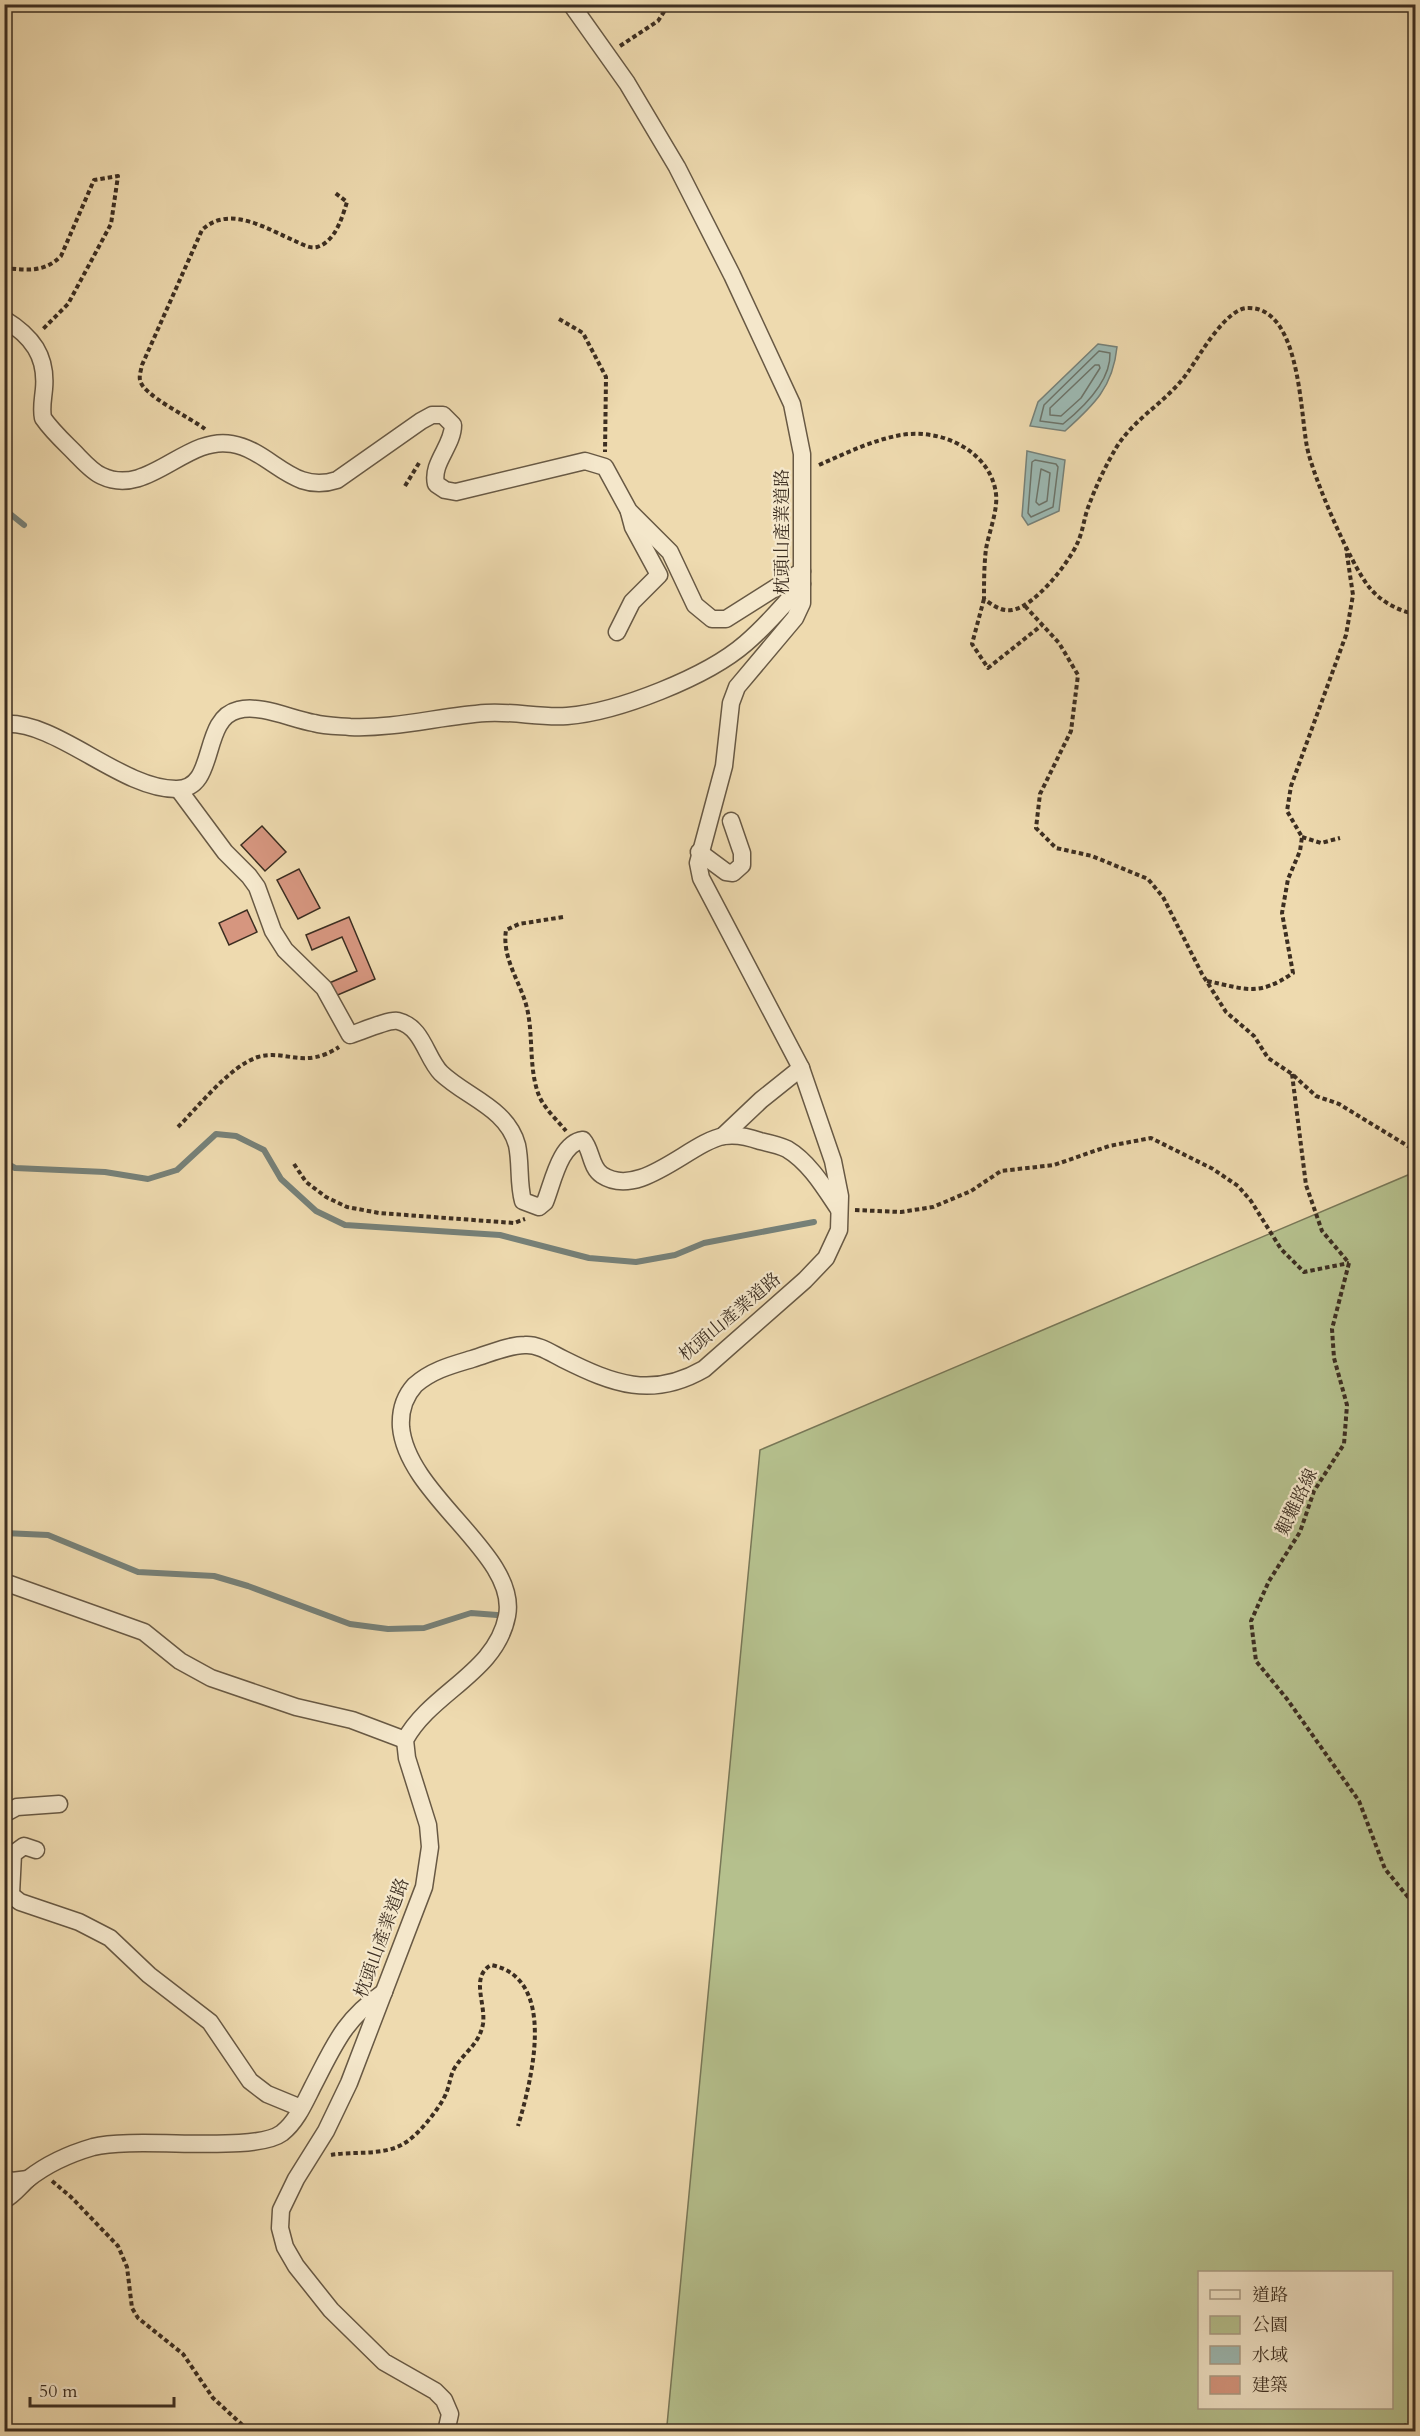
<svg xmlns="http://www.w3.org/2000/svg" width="1420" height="2436" viewBox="0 0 1420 2436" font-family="Cardo,'Noto Serif TC',serif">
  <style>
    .green { fill: #b5c08d; stroke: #787757; stroke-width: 1.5; fill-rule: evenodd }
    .water { fill: #9cb9b3; stroke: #768179; stroke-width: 1.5 }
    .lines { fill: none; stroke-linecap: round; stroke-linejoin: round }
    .shore { stroke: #6c746a; stroke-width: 1.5 }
    .stream { stroke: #768179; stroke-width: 6 }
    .building { fill: #d6967f; stroke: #3c2e21; stroke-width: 1.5 }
    .minor-casing { stroke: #685944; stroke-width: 19 }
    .path { stroke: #3c2e21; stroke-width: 4; stroke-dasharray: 4.5 3; stroke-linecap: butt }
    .minor { stroke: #f4e7cb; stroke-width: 16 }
    .labels { text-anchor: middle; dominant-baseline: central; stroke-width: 4.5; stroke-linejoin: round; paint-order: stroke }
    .street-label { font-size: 18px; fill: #3c2e21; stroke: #f4e7cb }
  </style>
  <rect width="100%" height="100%" fill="#eedaaf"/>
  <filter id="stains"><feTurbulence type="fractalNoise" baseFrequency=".00333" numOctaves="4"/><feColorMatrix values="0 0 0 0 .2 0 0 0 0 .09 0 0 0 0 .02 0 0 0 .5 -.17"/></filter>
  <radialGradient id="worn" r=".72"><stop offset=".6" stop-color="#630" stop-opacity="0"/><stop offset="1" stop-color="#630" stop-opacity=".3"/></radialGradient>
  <path class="green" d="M1415,1172V2431H664L667,2425L760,1450ZM1200,2272H1392V2408H1200Z"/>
  <g class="water">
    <path d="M1098,344L1117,347C1113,387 1094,405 1065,431L1030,426L1038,402Z"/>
    <polygon points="1027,451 1065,460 1059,511 1028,525 1022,516"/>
  </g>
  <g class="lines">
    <g class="shore">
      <path d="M1099,351L1110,353C1111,381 1084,407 1063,424L1040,421L1044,405Z"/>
      <polygon points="1095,365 1099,365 1100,368 1081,398 1061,416 1050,415 1050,408"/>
      <polygon points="1035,460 1056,464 1058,467 1053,507 1031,517 1028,513 1032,462"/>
      <polygon points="1041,469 1050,473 1047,501 1039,505 1036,502"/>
    </g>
    <g class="stream">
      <polyline points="4,509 24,525"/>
      <polyline points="4,1162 15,1168 105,1172 148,1179 177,1170 216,1134 236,1136 264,1150 281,1179 316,1211 345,1225 500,1235 589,1258 636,1262 675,1255 704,1243 814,1222"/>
      <polyline points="4,1533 48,1535 138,1572 214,1576 248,1586 350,1624 388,1629 424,1628 471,1613 497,1615"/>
    </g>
  </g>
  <g class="building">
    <polygon points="262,826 286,852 265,871 241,845"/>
    <polygon points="299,869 320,908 298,919 277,880"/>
    <polygon points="247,910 257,932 229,945 219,923"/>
    <polygon points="349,917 375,979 333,997 327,984 357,971 342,937 312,950 306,935"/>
  </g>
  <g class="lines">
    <g class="minor-casing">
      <g id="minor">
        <path d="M4,319C32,336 47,356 44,389C43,400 41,408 43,418C52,431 63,441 74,452C82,460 92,472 102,476C148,498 186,435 232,444C272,451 292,495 337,480L421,421L432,415H443L453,425C453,446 431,463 436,484L445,490L456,492L585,461L605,467L629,511L670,552L695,605L712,619H726L802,571"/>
        <polyline points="617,632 632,602 659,575 633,527 629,512"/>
        <path d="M4,724C56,720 121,789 176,789C218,790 200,719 238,710C261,704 291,719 314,723C325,726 338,726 350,727C395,729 441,716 486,713C513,711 540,718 567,716C618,712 707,677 746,643C767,625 785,604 802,584"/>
        <path d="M179,790L225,852L249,876L257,887L273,931L285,950L324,988L350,1035C360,1032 389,1019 398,1021C423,1027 426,1058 441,1073C466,1097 507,1108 517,1145C521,1163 518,1183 523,1201L539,1207L545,1202C553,1182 560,1143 583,1140C592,1150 590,1167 602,1175C640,1200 690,1142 724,1136C737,1134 749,1137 760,1141C769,1143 779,1145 787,1149C809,1162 824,1187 838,1208"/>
        <polyline points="699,852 726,872 733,873 742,865 742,853 731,821"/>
        <polyline points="723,1136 761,1100 801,1068"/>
        <polyline points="4,1582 144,1632 180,1661 211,1678 296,1707 352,1720 405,1740"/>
        <polyline points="4,1814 17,1807 59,1804"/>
        <polyline points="4,1883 11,1895 20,1902 79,1922 110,1938 149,1975 210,2022 250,2081 267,2094 301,2108"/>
        <polyline points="11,1894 13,1854 24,1846 36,1850"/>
        <polyline points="4,2178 12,2181 28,2179"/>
        <path d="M4,2200C14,2195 20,2186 28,2179C47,2164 69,2154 93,2147C136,2136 254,2154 282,2133C296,2122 304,2104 312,2088C334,2046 343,2020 384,1992"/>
        <path d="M446,2432L450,2414L444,2400L435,2391L384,2362L331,2310L296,2266L285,2247L280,2228L281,2210L296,2179L326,2131L349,2083L424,1887L430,1847L428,1825L407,1758L405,1740C431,1692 496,1673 507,1616C519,1555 407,1496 401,1427C400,1411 404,1397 415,1385C432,1370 452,1365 472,1359C489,1354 508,1345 525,1345C538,1344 551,1353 563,1359C613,1384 652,1399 704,1369L805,1280L826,1258L839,1230L840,1196L833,1161L801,1068L701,878L698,863L724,766L731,703L737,687L795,618L802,603V454L792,404L732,275L677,167L627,83L571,4"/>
      </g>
    </g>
    <g class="path">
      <polyline points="620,46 658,21 669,4"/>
      <path d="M4,268C27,270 44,273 61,256L94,180L118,176L111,224L68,304L43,329"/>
      <polyline points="559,319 583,333 606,377 605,452"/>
      <path d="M205,429C191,418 142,395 140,380C139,376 141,370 142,365L202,230C229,204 267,229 295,241C302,244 310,249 317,247C335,242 342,218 347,202L334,192"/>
      <path d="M819,465C846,453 873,440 901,435C941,428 991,451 996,494C998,510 989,532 986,549C984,565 984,583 984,599C992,605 1002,612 1012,610C1034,607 1068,564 1077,544C1083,532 1084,517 1089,505C1096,486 1106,465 1116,448C1134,418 1168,401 1188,372C1200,355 1226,308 1248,308C1300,307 1300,411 1307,447C1313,477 1350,563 1369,587C1380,601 1398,611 1416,614"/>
      <polyline points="405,486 419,463"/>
      <polyline points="984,599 972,644 988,668 1042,625"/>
      <polyline points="1025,606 1059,643 1078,675 1071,731 1040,794 1036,828 1056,848 1092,856 1148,879 1163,897 1202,974 1226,1012 1254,1036 1268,1058 1292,1074 1316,1096 1339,1104 1416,1151"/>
      <polyline points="1302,837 1321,843 1340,838"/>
      <path d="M563,917L519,924L506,930C502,956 517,977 525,1001C535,1032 527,1068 540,1098C546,1110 558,1121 566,1131"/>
      <path d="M1207,981C1246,989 1258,997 1293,973L1282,913L1288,879L1300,851L1302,837L1287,811L1291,786L1346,635L1353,595L1346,548"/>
      <polyline points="1292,1074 1306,1185 1322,1231 1349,1263 1332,1329 1334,1358 1347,1405 1344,1444 1314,1491 1300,1532 1269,1581 1251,1621 1256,1661 1287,1699 1359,1801 1385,1869 1408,1897 1416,1901"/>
      <path d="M178,1127C199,1106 230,1066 258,1057C286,1049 304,1070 339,1047"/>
      <polyline points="294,1164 306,1182 326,1197 347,1207 379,1213 514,1223 525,1219"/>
      <polyline points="855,1210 901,1212 933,1207 971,1191 1001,1171 1054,1165 1109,1146 1151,1138 1213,1169 1238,1186 1251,1201 1281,1249 1304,1272 1349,1263"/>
      <path d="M331,2155C353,2151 383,2156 403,2144C417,2137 442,2106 447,2091C450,2083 450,2077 454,2069C464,2052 479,2045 483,2024C486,2003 470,1977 491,1965C559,1978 531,2082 518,2126"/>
      <polyline points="52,2181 71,2197 118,2246 127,2267 132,2308 138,2318 183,2354 213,2398 250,2432"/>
      <polyline points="1397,2432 1416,2417"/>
    </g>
    <use href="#minor" class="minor"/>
  </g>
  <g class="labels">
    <g class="street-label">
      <text transform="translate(782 532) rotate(-90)">枕頭山產業道路</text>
      <text transform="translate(730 1317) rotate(-40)">枕頭山產業道路</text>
      <text transform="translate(1297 1502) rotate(-64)">艱難路線</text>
      <text transform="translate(382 1938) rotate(-70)">枕頭山產業道路</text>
    </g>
  </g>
  <rect width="1420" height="2436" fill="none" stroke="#eedaaf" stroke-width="24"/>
  <rect x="6" y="6" width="1408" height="2424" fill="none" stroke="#3c2e21" stroke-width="3"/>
  <rect x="12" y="12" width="1396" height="2412" fill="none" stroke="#3c2e21" stroke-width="1.5"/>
  <rect x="1198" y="2271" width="195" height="138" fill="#f4e7cb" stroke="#aa9d87" stroke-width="1.5"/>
  <rect x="1210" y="2290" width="30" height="9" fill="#f4e7cb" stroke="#aa9d87" stroke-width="1.5"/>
  <text x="1252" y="2301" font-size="18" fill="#3c2e21">道路</text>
  <rect x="1210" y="2316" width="30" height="18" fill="#b5c08d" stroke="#aa9d87" stroke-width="1.5"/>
  <text x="1252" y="2331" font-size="18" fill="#3c2e21">公園</text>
  <rect x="1210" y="2346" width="30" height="18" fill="#9cb9b3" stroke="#aa9d87" stroke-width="1.5"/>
  <text x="1252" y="2361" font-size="18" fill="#3c2e21">水域</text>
  <rect x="1210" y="2376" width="30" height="18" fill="#d6967f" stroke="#aa9d87" stroke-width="1.5"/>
  <text x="1252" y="2391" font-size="18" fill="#3c2e21">建築</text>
  <path d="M30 2397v9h144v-9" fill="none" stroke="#3c2e21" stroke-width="3"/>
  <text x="39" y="2397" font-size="18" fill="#3c2e21" stroke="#f4e7cb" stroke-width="4.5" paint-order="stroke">50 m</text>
  <rect width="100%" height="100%" filter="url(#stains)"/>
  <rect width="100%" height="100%" fill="url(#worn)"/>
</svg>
